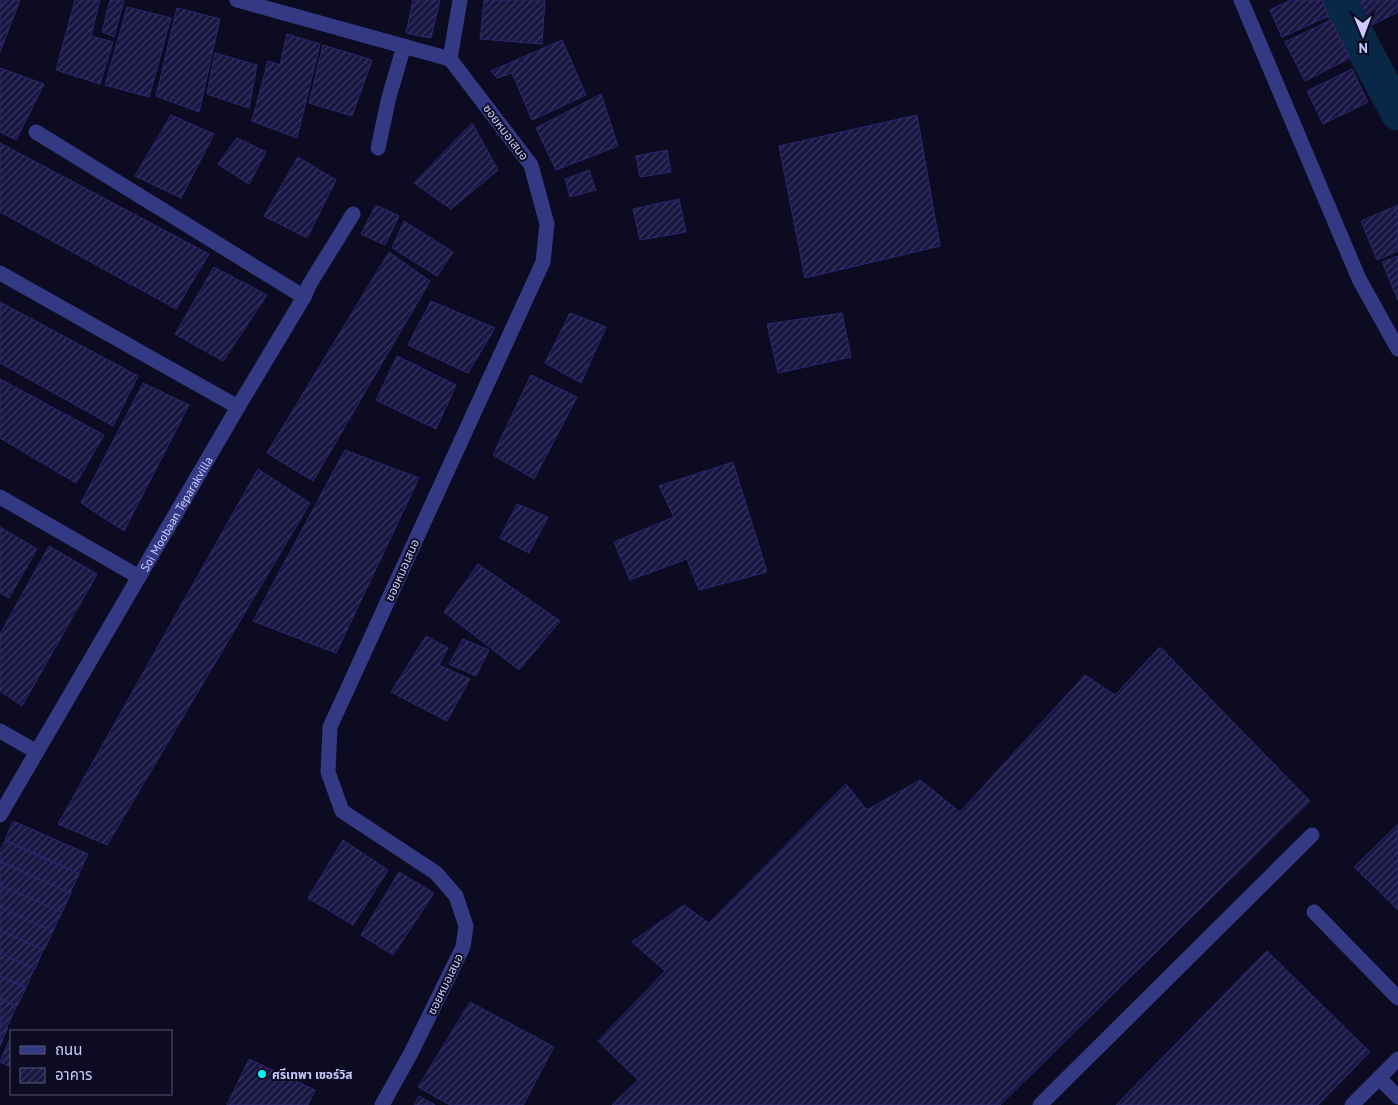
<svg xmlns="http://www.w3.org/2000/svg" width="1398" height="1105" viewBox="0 0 1398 1105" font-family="'PT Sans','Noto Sans Thai',sans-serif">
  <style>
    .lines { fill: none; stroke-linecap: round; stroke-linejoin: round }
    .canal { stroke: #092847; stroke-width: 35 }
    .building { fill: url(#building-hatch); stroke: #2d2671 }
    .lane { stroke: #333983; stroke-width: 15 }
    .street { stroke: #333983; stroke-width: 15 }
    .poi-dot { fill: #00f6f2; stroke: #0c0b21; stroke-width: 2 }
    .labels { text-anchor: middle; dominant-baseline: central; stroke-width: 4; stroke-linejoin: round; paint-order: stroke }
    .street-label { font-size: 12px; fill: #cbcbff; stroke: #0c0b21 }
    .poi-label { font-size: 12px; font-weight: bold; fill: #cbcbff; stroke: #0c0b21; text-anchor: start }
  </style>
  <defs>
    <pattern id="building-hatch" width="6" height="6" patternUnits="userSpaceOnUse" patternTransform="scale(1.25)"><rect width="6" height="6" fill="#1a1643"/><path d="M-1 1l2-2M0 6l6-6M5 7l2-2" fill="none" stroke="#3a375f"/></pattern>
  </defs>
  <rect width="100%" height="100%" fill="#0c0b21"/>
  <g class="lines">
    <polyline class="canal" points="1338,0 1398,113"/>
  </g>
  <g class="building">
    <polygon points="0,0 20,0 0,52"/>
    <polygon points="75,0 100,0 91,36 113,42 100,84 56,70"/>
    <polygon points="110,0 124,0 114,37 102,32"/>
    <polygon points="413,0 440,0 431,38 406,33"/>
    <polygon points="484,0 545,0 542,44 480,39"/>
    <polygon points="1291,0 1322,0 1329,16 1282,37 1270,10"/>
    <polygon points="1359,0 1398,0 1398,12 1372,25"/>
    <polygon points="127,7 171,18 149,97 105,85"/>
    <polygon points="177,8 220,19 199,112 156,96"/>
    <polygon points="1331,20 1350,58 1305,81 1285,42"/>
    <polygon points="287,34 320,44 297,138 252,121 268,61 280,65"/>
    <polygon points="562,40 586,95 532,120 512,73 497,78 491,71"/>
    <polygon points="323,45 372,60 352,116 309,103"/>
    <polygon points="215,53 257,65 249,108 207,94"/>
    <polygon points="0,68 44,84 16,140 0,132"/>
    <polygon points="1352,69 1368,102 1323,124 1307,91"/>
    <polygon points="601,94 618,146 556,170 536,128"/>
    <polygon points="171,115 214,134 181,198 135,176"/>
    <polygon points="917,115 940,246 805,278 779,146"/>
    <polygon points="472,123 498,170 451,209 414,183"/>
    <polygon points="237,138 266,152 249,184 218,164"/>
    <polygon points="0,143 209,254 176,309 0,212"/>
    <polygon points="667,150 671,172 640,177 636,156"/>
    <polygon points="298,157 336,180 307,238 264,216"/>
    <polygon points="589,170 596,190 570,197 565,179"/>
    <polygon points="679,199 686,232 640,240 633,209"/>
    <polygon points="376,205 399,216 385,245 361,234"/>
    <polygon points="1398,205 1398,251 1377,260 1361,221"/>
    <polygon points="404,221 453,252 437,276 392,248"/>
    <polygon points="389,252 430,281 313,481 267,453"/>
    <polygon points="1398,256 1398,300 1382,262"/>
    <polygon points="214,267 267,295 223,361 175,334"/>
    <polygon points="431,301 495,328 468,373 408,345"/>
    <polygon points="0,302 138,376 113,426 0,363"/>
    <polygon points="570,313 606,327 581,383 545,363"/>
    <polygon points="842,313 851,357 778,373 767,324"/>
    <polygon points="397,356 456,385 436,429 376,400"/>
    <polygon points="531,375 577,397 534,479 493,455"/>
    <polygon points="0,379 104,435 76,483 0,438"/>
    <polygon points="143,383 189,405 124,531 81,503"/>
    <polygon points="345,450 419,478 336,653 253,621"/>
    <polygon points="733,462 767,572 699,590 687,559 630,580 614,542 674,517 659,486"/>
    <polygon points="258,469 310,503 107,845 58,824"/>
    <polygon points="517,504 548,517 529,553 500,538"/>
    <polygon points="0,527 37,549 9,598 0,593"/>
    <polygon points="49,546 97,574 22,706 0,691 0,634"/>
    <polygon points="478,564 560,621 519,670 444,612"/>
    <polygon points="426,636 448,648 439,665 470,679 447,721 391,692"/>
    <polygon points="463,639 489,650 476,676 449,664"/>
    <polygon points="1160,647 1310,801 1000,1105 612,1105 638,1080 598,1041 665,971 632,942 684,905 709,923 846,784 867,810 920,780 960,812 1085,675 1115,695"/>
    <polygon points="13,821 88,854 79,873 5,840"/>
    <polygon points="1398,824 1398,910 1354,867"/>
    <polygon points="343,840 388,870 353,925 308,898"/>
    <polygon points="5,841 79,874 70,893 0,861 0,851"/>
    <polygon points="0,862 71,893 62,912 0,885"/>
    <polygon points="399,872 434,893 393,955 361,935"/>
    <polygon points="0,885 62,912 53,931 0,908"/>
    <polygon points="0,907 53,931 44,950 0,930"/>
    <polygon points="0,930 43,950 35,969 0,953"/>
    <polygon points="1267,951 1370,1052 1318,1105 1116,1105"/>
    <polygon points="0,953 34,969 26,987 0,976"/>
    <polygon points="0,976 26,988 17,1006 0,998"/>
    <polygon points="0,999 16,1007 8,1025 0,1022"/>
    <polygon points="470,1002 554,1047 523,1105 450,1105 418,1087"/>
    <polygon points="0,1023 8,1027 0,1046"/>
    <polygon points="10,1038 11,1038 11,1067 0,1062"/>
    <polygon points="249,1059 315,1090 308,1105 227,1105"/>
    <polygon points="419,1096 435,1105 414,1105"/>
  </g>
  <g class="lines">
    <g class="lane">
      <polyline points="1314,912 1398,998"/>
      <polyline points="1379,1078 1398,1097"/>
      <polyline points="1040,1105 1312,835"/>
      <polyline points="1352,1105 1398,1059"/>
    </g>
    <g class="street">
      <polyline points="237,0 450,59"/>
      <polyline points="1241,0 1359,279 1398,349"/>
      <polyline points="36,132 304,297"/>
      <polyline points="378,148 389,97 404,46"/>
      <polyline points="0,273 238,407"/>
      <polyline points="0,497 139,577"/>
      <polyline points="0,731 37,752"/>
      <path id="s1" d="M0,815L238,407L304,297L309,285L353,214"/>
      <polyline points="382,1105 411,1053 463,947 466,926 456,896 436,873 342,811 328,772 330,727 543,262 547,224 531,165 450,59 460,0"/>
    </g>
  </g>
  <circle class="poi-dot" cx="262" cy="1074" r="5"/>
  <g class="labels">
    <g class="street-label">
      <text transform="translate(506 132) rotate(53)">ซอยหมอเสนอ</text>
      <text stroke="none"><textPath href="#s1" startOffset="349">Soi Moobaan Teparakvilla</textPath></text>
      <text transform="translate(402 570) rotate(-66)">ซอยหมอเสนอ</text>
      <text transform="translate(445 984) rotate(-64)">ซอยหมอเสนอ</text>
    </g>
    <g class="poi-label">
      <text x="272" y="1074">ศรีเทพา เซอร์วิส</text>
    </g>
  </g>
  <rect x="10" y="1030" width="162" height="65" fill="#0c0b21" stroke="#58587a"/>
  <rect x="20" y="1046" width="25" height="8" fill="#333983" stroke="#58587a"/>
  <text x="55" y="1055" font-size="15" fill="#cbcbff">ถนน</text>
  <rect x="20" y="1068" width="25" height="15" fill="url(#building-hatch)" stroke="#58587a"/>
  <text x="55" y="1080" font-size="15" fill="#cbcbff">อาคาร</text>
  <g transform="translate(1363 35) rotate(179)" stroke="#0c0b21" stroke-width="4" paint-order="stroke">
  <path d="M0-4L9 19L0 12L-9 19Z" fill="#cbcbff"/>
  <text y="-8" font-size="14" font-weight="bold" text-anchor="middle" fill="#cbcbff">N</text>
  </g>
</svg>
